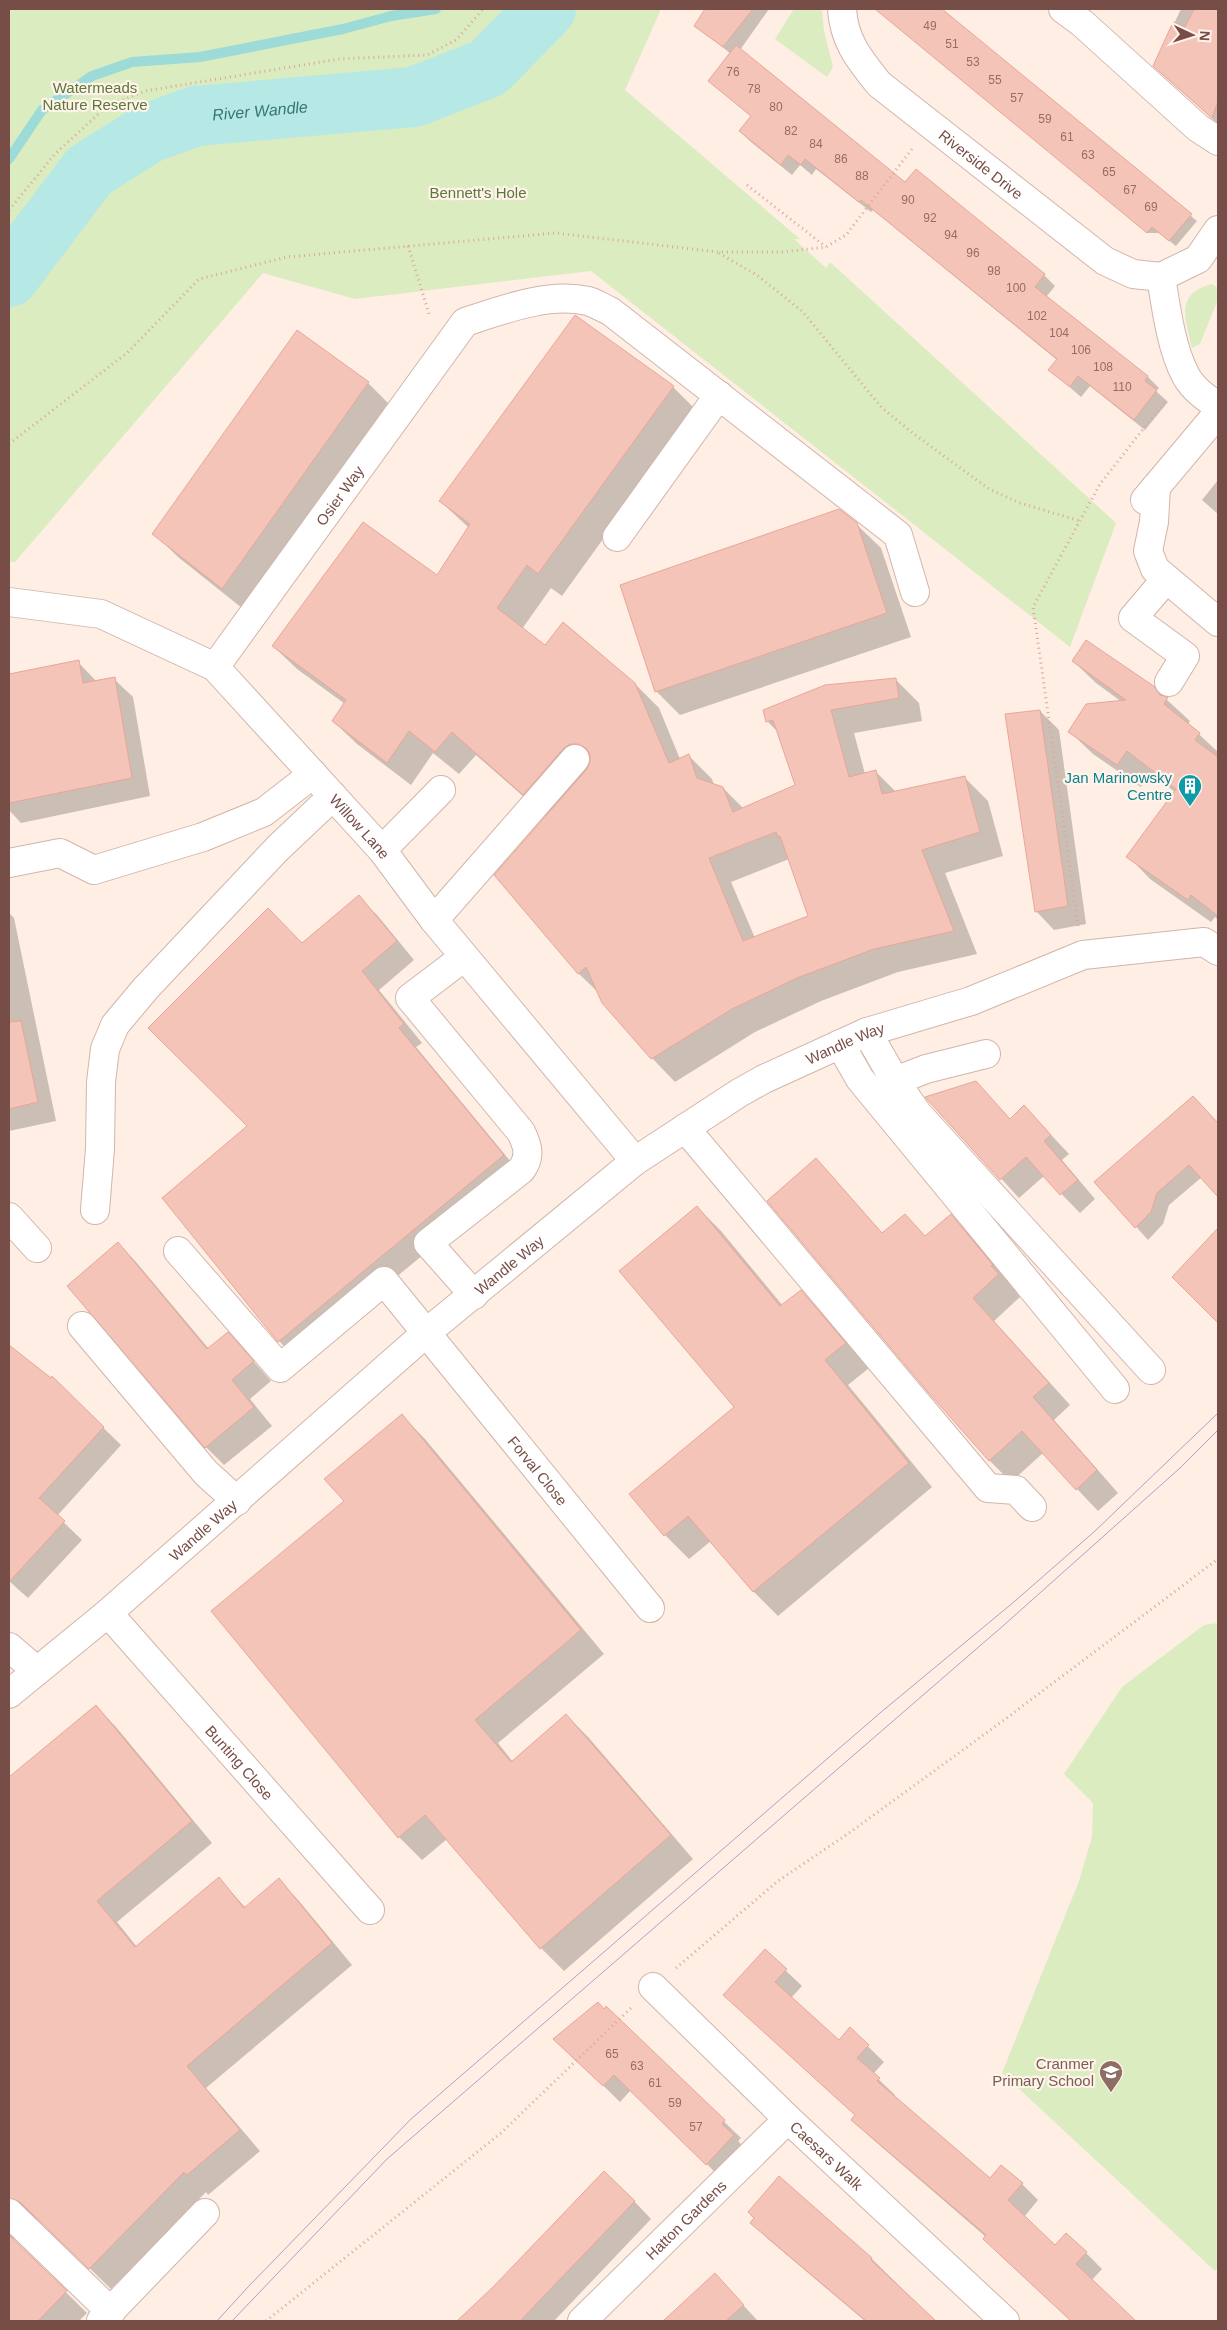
<svg xmlns="http://www.w3.org/2000/svg" width="1227" height="2330" viewBox="0 0 1227 2330" font-family="Arial,sans-serif">
  <style>
    .green { fill: #dbecc0 }
    .shadow { fill: #0003; fill-rule: evenodd }
    .lines { fill: none; stroke-linecap: round; stroke-linejoin: round }
    .stream { stroke: #9cdbd8; stroke-width: 10 }
    .river { stroke: #b6e8e5; stroke-width: 60 }
    .building { fill: #f5c4b9; stroke: #e8a698; fill-rule: evenodd }
    .minor-casing { stroke: #d2b5ab; stroke-width: 30 }
    .path { stroke: #daa79c; stroke-width: 3; stroke-dasharray: 1 4; stroke-linecap: butt }
    .minor { stroke: #fff; stroke-width: 28 }
    .tram { stroke: #aea1c8; stroke-width: 1 }
    .labels { text-anchor: middle; dominant-baseline: central; stroke-width: 4.5; stroke-linejoin: round; paint-order: stroke }
    .number-label { font-size: 12px; fill: #966c64 }
    .park-label { font-size: 15px; fill: #5a783c; stroke: #fff3ea }
    .street-label { font-size: 15px; fill: #774e47; stroke: #fff3ea }
    .culture-label { font-size: 15px; fill: #0d838f; stroke: #fff3ea; text-anchor: end }
    .education-label { font-size: 15px; fill: #785e54; stroke: #fff3ea; text-anchor: end }
    .water-label { font-size: 16px; font-style: italic; fill: #377674; stroke: #fff3ea }
  </style>
  <rect width="100%" height="100%" fill="#feeee3"/>
  <g class="green">
    <polygon points="9,9 661,9 625,90 800,239 794,239 826,268 830,262 1116,523 1070,647 591,271 355,299 263,273 15,562 9,562"/>
    <polygon points="794,9 822,9 824,31 833,67 827,77 775,39"/>
    <path d="M1212,284L1218,288V299L1200,344L1192,348C1186,318 1174,294 1212,284Z"/>
    <polygon points="1218,1623 1218,2267 1215,2271 1002,2073 1079,1881 1092,1837 1093,1803 1064,1774 1122,1687 1204,1625"/>
  </g>
  <g class="shadow">
    <polygon points="707,9 769,9 740,50 905,183 916,170 1044,275 1055,286 1046,297 1148,377 1159,388 1156,391 1168,402 1145,430 1090,386 1081,397 1050,370 1057,360 873,210 871,212 816,169 812,175 800,165 792,175 751,142 740,131 752,117 710,81 731,54 696,26"/>
    <polygon points="891,9 941,9 1197,221 1176,246 1159,233 1148,233 891,22 886,16"/>
    <polygon points="1181,9 1218,9 1218,124 1154,66"/>
    <polygon points="368,383 392,407 247,612 178,557 154,533"/>
    <path d="M673,387L696,410L562,596L551,588L522,629L545,647L635,684L659,708L680,759L689,756L712,779L714,785L723,788L744,809L797,786L778,732L767,721L896,680L919,703L922,721L854,733L865,774L876,772L896,792L965,778L988,801L1003,856L945,873L977,954L898,972L821,1001L755,1032L675,1082L652,1058L600,994L578,973L547,817L476,755L459,774L433,753L411,785L357,744L333,721L345,704L297,669L273,646L437,577L469,528L440,501ZM789,859L809,916L755,938L731,882Z"/>
    <polygon points="1218,480 1218,514 1202,500"/>
    <polygon points="856,524 881,548 911,637 680,715 656,691"/>
    <polygon points="1073,661 1154,688 1190,721 1188,724 1218,752 1218,920 1215,917 1211,922 1150,879 1128,856 1175,792 1150,773 1141,787 1093,754 1070,732 1122,702 1096,683"/>
    <polygon points="78,662 97,682 114,679 133,697 150,796 21,823 9,810 9,676"/>
    <polygon points="1040,711 1059,730 1086,924 1054,930 1036,911"/>
    <polygon points="358,897 377,915 414,960 379,990 422,1043 416,1047 521,1174 297,1359 279,1341 249,1126"/>
    <polygon points="9,913 14,918 56,1121 9,1131"/>
    <polygon points="975,1082 1011,1120 1024,1106 1069,1154 1062,1160 1095,1199 1080,1213 1044,1176 1019,1198 928,1098"/>
    <polygon points="1205,1110 1218,1124 1218,1187 1215,1190 1202,1177 1169,1205 1163,1224 1148,1240 1096,1182"/>
    <polygon points="816,1160 883,1234 905,1215 926,1237 951,1216 973,1238 1020,1297 994,1321 1070,1405 1054,1420 1118,1493 1098,1511 1043,1453 1011,1482 989,1460"/>
    <polygon points="697,1207 721,1231 783,1306 800,1291 824,1315 869,1368 848,1385 932,1487 778,1616 754,1592 711,1541 689,1559 665,1535 735,1407"/>
    <polygon points="1218,1229 1218,1322 1173,1277"/>
    <polygon points="118,1243 136,1262 209,1349 228,1333 271,1381 250,1399 272,1426 224,1465 206,1447"/>
    <polygon points="9,1347 51,1379 52,1378 121,1445 57,1516 82,1540 28,1598 9,1581"/>
    <polygon points="402,1416 425,1439 604,1654 498,1743 513,1762 566,1715 589,1738 693,1859 564,1971 541,1948 447,1839 422,1860 399,1837 346,1501"/>
    <polygon points="96,1706 116,1727 212,1843 117,1922 137,1947 219,1879 246,1908 279,1880 299,1901 352,1965 206,2088 260,2151 208,2195 206,2192 111,2289 42,2222 34,2218 25,2218 14,2231 14,2240 18,2245 87,2313 79,2321 9,2321 9,2143 14,2138 9,2132 9,2013 36,1989 9,1957 9,1779"/>
    <polygon points="765,1951 802,1986 791,1998 839,2042 850,2029 884,2062 873,2074 895,2095 893,2097 990,2180 1022,2184 1038,2200 1024,2217 1055,2247 1086,2253 1102,2269 1091,2281 1134,2321 1071,2321 1000,2255 986,2237 869,2136 853,2120 856,2116 741,2011"/>
    <polygon points="606,2008 741,2138 738,2141 749,2152 723,2180 631,2090 620,2102 572,2055"/>
    <polygon points="779,2177 872,2259 935,2321 865,2321 768,2239 752,2223"/>
    <polygon points="634,2201 651,2219 554,2321 460,2321 495,2287"/>
    <polygon points="715,2275 758,2321 665,2321"/>
  </g>
  <g class="lines">
    <polyline class="stream" points="9,159 42,110 92,76 132,62 200,57 343,29 391,16 436,9"/>
    <path class="river" id="s1" d="M9,277L89,171L149,133L196,116L414,97L488,68L546,9"/>
  </g>
  <g class="building">
    <polygon points="705,9 753,9 723,47 694,26"/>
    <polygon points="875,9 942,9 1192,214 1169,241 1152,227 1147,233"/>
    <polygon points="1194,9 1218,9 1218,101 1212,118 1153,66 1173,22 1185,27"/>
    <polygon points="736,45 905,182 916,169 1045,274 1035,287 1148,376 1145,381 1157,390 1134,420 1078,376 1070,387 1048,370 1057,359 861,200 859,202 805,159 801,165 788,155 781,165 739,131 751,116 708,81"/>
    <path d="M575,315L674,386L538,574L527,565L497,608L545,645L563,622L635,683L669,763L689,754L697,778L723,787L733,812L795,785L773,720L766,722L763,710L825,685L896,678L899,698L831,710L849,777L876,770L882,794L965,776L980,832L922,850L954,931L874,949L797,978L732,1009L651,1059L602,1003L586,967L578,974L494,875L587,769L590,762V754L586,748L578,744H570L564,748L523,795L452,732L435,752L409,731L387,763L332,721L346,700L272,646L363,522L437,575L470,524L439,501ZM776,832L778,837L780,836L808,916L743,941L709,858Z"/>
    <polygon points="297,330 369,382 222,589 152,534"/>
    <polygon points="839,509 857,523 887,613 655,692 620,585"/>
    <polygon points="1086,640 1155,687 1160,695 1168,697 1164,704 1200,733 1195,740 1218,757 1218,916 1191,895 1188,900 1126,857 1176,789 1127,751 1117,765 1068,732 1086,704 1126,700 1072,661"/>
    <polygon points="79,660 83,683 115,677 132,778 9,803 9,674"/>
    <polygon points="1040,710 1068,906 1035,912 1005,714"/>
    <polygon points="359,895 397,941 362,971 404,1024 399,1028 504,1155 278,1342 162,1198 247,1126 148,1028 268,908 302,943"/>
    <polygon points="21,1021 38,1102 9,1109 9,1022"/>
    <polygon points="976,1081 1010,1119 1024,1105 1051,1135 1044,1141 1078,1180 1060,1195 1026,1157 1000,1180 925,1097"/>
    <polygon points="1193,1096 1218,1123 1218,1197 1189,1165 1157,1193 1151,1212 1135,1228 1094,1182"/>
    <polygon points="816,1158 882,1233 905,1214 925,1236 951,1214 993,1265 991,1266 999,1274 973,1298 1049,1383 1033,1397 1097,1470 1076,1490 1022,1431 989,1461 928,1392 767,1201"/>
    <polygon points="697,1206 780,1306 801,1290 846,1343 825,1360 909,1463 753,1592 688,1516 664,1536 629,1494 734,1407 619,1271"/>
    <polygon points="1218,1228 1218,1323 1172,1277"/>
    <polygon points="118,1242 207,1349 228,1332 254,1361 232,1380 254,1407 205,1448 67,1286"/>
    <polygon points="9,1345 51,1378 52,1376 104,1427 39,1498 65,1521 9,1582"/>
    <polygon points="402,1414 581,1630 475,1720 511,1762 566,1714 671,1835 540,1949 425,1815 398,1838 211,1611 344,1501 324,1479"/>
    <polygon points="96,1705 192,1821 97,1901 135,1947 219,1877 244,1908 279,1878 332,1943 187,2066 240,2130 187,2175 184,2172 89,2269 20,2202 9,2198 9,1777"/>
    <polygon points="765,1949 787,1969 775,1982 839,2040 850,2027 869,2045 857,2058 880,2078 877,2081 990,2178 1001,2165 1023,2183 1008,2200 1055,2245 1066,2233 1087,2252 1076,2264 1136,2321 1071,2321 983,2239 986,2235 851,2120 855,2115 723,1995"/>
    <polygon points="598,2002 604,2009 606,2006 725,2120 722,2124 734,2135 706,2165 614,2075 603,2086 553,2039"/>
    <polygon points="604,2171 635,2201 520,2321 457,2321 494,2286"/>
    <polygon points="779,2176 872,2258 871,2260 936,2321 866,2321 750,2223 754,2218 748,2212"/>
    <polygon points="9,2235 67,2291 38,2321 9,2321"/>
    <polygon points="715,2273 744,2305 726,2321 663,2321"/>
  </g>
  <g class="lines">
    <g class="minor-casing">
      <g id="minor">
        <path id="s2" d="M842,9C844,41 859,59 879,84L1105,261L1133,274L1161,277"/>
        <polyline points="1063,9 1082,23 1198,128 1218,141"/>
        <path d="M1218,230L1198,259L1161,277C1166,307 1171,347 1185,374C1191,387 1207,399 1218,406"/>
        <polyline points="1156,487 1154,522 1148,551 1155,569 1218,622"/>
        <polyline points="1145,500 1218,413"/>
        <polyline points="617,537 719,395"/>
        <polyline points="1166,579 1133,618 1185,656 1169,682"/>
        <path id="s3" d="M9,602L101,614L215,667L382,850L434,920L635,1161"/>
        <path id="s4" d="M215,667L465,322C502,310 548,292 588,301C595,303 603,308 610,311L898,535L915,592"/>
        <polyline points="382,850 441,790"/>
        <polyline points="9,863 60,853 94,870 203,837 264,812 313,774"/>
        <polyline points="434,920 575,759"/>
        <path d="M464,957L410,998L521,1132C528,1146 531,1157 521,1170L428,1243L474,1295"/>
        <polyline points="867,1032 895,1081 918,1114 1151,1370"/>
        <polyline points="840,1044 860,1079 1115,1389"/>
        <polyline points="895,1081 926,1069 986,1054"/>
        <polyline points="685,1128 988,1488 1016,1490 1032,1507"/>
        <polyline points="95,1210 100,1149 101,1082 105,1049 115,1025 146,988 278,848 333,796"/>
        <polyline points="9,1217 37,1248"/>
        <path id="s5" d="M178,1251L280,1368L384,1281L650,1608"/>
        <polyline points="82,1326 206,1473 237,1501"/>
        <path id="s6" d="M108,1613L370,1910"/>
        <polyline points="9,1647 37,1671"/>
        <path id="s7" d="M9,1694L108,1613L426,1333L635,1161L739,1093L764,1079L867,1032L971,1001L1083,955L1204,942L1218,951"/>
        <path id="s8" d="M653,1987L788,2119L1005,2321"/>
        <polyline points="9,2213 111,2312"/>
        <polyline points="101,2321 205,2213"/>
        <path id="s9" d="M582,2321L788,2119"/>
      </g>
    </g>
    <g class="path">
      <polyline points="747,185 826,247"/>
      <polyline points="9,210 55,154 106,107 145,91 339,59 427,55 456,40 483,9"/>
      <polyline points="408,246 430,317"/>
      <polyline points="719,253 758,276 802,311 882,408 914,434 989,489 1020,503 1080,521"/>
      <polyline points="9,444 127,353 199,279 287,257 555,233 718,252 783,252 826,247 846,235 912,149"/>
      <polyline points="1078,926 1033,607 1100,484 1166,400"/>
      <polyline points="676,1968 778,1881 849,1833 1004,1720 1218,1559"/>
      <polyline points="266,2321 501,2133 631,2008"/>
    </g>
    <use href="#minor" class="minor"/>
    <g class="tram">
      <polyline points="217,2321 247,2288 411,2119 880,1713 1015,1601 1095,1531 1218,1413"/>
      <polyline points="232,2321 387,2159 1004,1625 1180,1468 1218,1430"/>
    </g>
  </g>
  <defs>
    <g id="building-pin" transform="scale(1.25)"><path d="M0 17L-7.5 6A9.5 9.5 0 1 1 7.5 6Z" fill="#0f9aa8" stroke="#fff3ea"/><path d="M-4-6H4V6H1V3H-1V6H-4ZM-2.5-4.3h1.7v1.8h-1.7ZM.8-4.3h1.7v1.8H.8ZM-2.5-1h1.7V.8h-1.7ZM.8-1h1.7V.8H.8Z" fill="#fff"/></g>
    <g id="school-pin" transform="scale(1.25)"><path d="M0 17L-7.5 6A9.5 9.5 0 1 1 7.5 6Z" fill="#8d6e63" stroke="#fff3ea"/><path d="M0-5L7-2L0 1L-7-2ZM-4 1L0 2.5L4 1V4Q0 6-4 4Z" fill="#fff"/></g>
  </defs>
  <g fill-rule="evenodd">
    <use href="#building-pin" x="1190" y="786"/>
    <use href="#school-pin" x="1111" y="2072"/>
  </g>
  <g class="labels">
    <g class="number-label">
      <text x="930" y="26">49</text>
      <text x="952" y="44">51</text>
      <text x="973" y="62">53</text>
      <text x="733" y="72">76</text>
      <text x="995" y="80">55</text>
      <text x="754" y="89">78</text>
      <text x="1017" y="98">57</text>
      <text x="776" y="107">80</text>
      <text x="1045" y="119">59</text>
      <text x="791" y="131">82</text>
      <text x="1067" y="137">61</text>
      <text x="816" y="144">84</text>
      <text x="1088" y="155">63</text>
      <text x="841" y="159">86</text>
      <text x="1109" y="172">65</text>
      <text x="862" y="176">88</text>
      <text x="1130" y="190">67</text>
      <text x="908" y="200">90</text>
      <text x="1151" y="207">69</text>
      <text x="930" y="218">92</text>
      <text x="951" y="235">94</text>
      <text x="973" y="253">96</text>
      <text x="994" y="271">98</text>
      <text x="1016" y="288">100</text>
      <text x="1037" y="316">102</text>
      <text x="1059" y="333">104</text>
      <text x="1081" y="350">106</text>
      <text x="1103" y="367">108</text>
      <text x="1122" y="387">110</text>
      <text x="612" y="2054">65</text>
      <text x="637" y="2066">63</text>
      <text x="655" y="2083">61</text>
      <text x="675" y="2103">59</text>
      <text x="696" y="2127">57</text>
    </g>
    <g class="park-label">
      <text x="95" y="87">Watermeads<tspan x="95" dy="17">Nature Reserve</tspan></text>
      <text x="478" y="192">Bennett's Hole</text>
    </g>
    <g class="street-label">
      <text stroke="none"><textPath href="#s2" startOffset="215">Riverside Drive</textPath></text>
      <text stroke="none"><textPath href="#s4" startOffset="212">Osier Way</textPath></text>
      <text stroke="none"><textPath href="#s3" startOffset="434">Willow Lane</textPath></text>
      <text stroke="none"><textPath href="#s7" startOffset="1064">Wandle Way</textPath></text>
      <text stroke="none"><textPath href="#s7" startOffset="659">Wandle Way</textPath></text>
      <text stroke="none"><textPath href="#s5" startOffset="535">Forval Close</textPath></text>
      <text stroke="none"><textPath href="#s7" startOffset="254">Wandle Way</textPath></text>
      <text stroke="none"><textPath href="#s6" startOffset="199">Bunting Close</textPath></text>
      <text stroke="none"><textPath href="#s8" startOffset="242">Caesars Walk</textPath></text>
      <text stroke="none"><textPath href="#s9" startOffset="145">Hatton Gardens</textPath></text>
    </g>
    <g class="culture-label">
      <text x="1172" y="777">Jan Marinowsky<tspan x="1172" dy="17">Centre</tspan></text>
    </g>
    <g class="education-label">
      <text x="1094" y="2063">Cranmer<tspan x="1094" dy="17">Primary School</tspan></text>
    </g>
    <g class="water-label">
      <text stroke="none"><textPath href="#s1" startOffset="318">River Wandle</textPath></text>
    </g>
  </g>
  <rect width="1227" height="2330" fill="none" stroke="#774e47" stroke-width="20"/>
  <g transform="translate(1192 35) rotate(94)" stroke="#fff3ea" stroke-width="4" paint-order="stroke">
  <path d="M0-4L9 19L0 12L-9 19Z" fill="#774e47"/>
  <text y="-8" font-size="14" font-weight="bold" text-anchor="middle" fill="#774e47">N</text>
  </g>
</svg>
